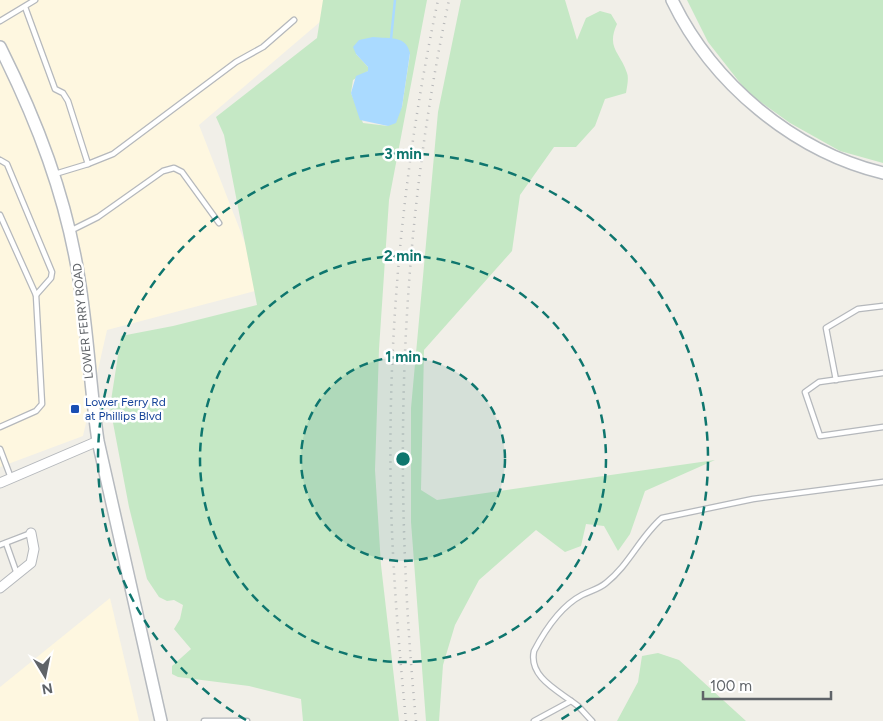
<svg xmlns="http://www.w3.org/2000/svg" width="883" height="721" viewBox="0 0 883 721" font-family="Figtree,sans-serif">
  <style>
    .commercial { fill: #fef7e0 }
    .green { fill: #c5e8c5; fill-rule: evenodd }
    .water { fill: #aadaff }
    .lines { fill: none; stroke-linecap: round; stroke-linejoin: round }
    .stream { stroke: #aadaff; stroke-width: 2.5 }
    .lane-casing { stroke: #b5b8bc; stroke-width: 7 }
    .street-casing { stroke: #b5b8bc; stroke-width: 11 }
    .secondary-casing { stroke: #b6babf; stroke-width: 14 }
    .lane { stroke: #fff; stroke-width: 4.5 }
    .street { stroke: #fff; stroke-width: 9 }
    .secondary { stroke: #fff; stroke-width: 11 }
    .rail { stroke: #b6b7b8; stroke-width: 2.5; stroke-dasharray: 1 6; stroke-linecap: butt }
    .ring { fill: none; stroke: #0f766e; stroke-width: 2.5; stroke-dasharray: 9 6 }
    .transit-dot { fill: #1a4fb4; stroke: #fff; stroke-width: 2 }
    .labels { text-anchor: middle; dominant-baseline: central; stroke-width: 5; stroke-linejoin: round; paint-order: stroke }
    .street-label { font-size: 12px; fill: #5f6368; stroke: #fff }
    .transit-label { font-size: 12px; fill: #164399; stroke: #fff; text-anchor: start }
    .centre { fill: #0f766e; stroke: #fff; stroke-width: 2.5 }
    .ring-label { font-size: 15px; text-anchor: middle; font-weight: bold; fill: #0f766e; stroke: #fff; stroke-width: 5; stroke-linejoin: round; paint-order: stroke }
  </style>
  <rect width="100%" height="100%" fill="#f1efe8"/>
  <g class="commercial">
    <polygon points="0,0 335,0 334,10 199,125 263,289 107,330 83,436 0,467"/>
    <polygon points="110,598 139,721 0,721 0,687"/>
  </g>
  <g class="green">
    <path d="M323,0H427L389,200L379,349L375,470L381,565L399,721H303L301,699L249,686L178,677L172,674V666L191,649L174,629L180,619L183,605L174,600L167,601L159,597L147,579L129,507L110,407L121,336L173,326L257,305L224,135L216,117L317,38ZM356,54H410L402,107L388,126L363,123L351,93L353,80L368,71V67Z"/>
    <path d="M461,0H565L577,40L586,18L600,11L611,14L617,24C606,48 620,52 627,73C629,78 627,87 626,93L605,99L595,126L576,147H554L520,195L512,251L424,350L421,490L437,500L715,460L645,491L630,534L618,551L604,526L586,524L581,546L565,552L536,530L479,580L455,625L443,665L439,721H426L411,522V408L438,112Z"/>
    <polygon points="687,0 883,0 883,163 840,151 790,123 748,93 708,42"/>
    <polygon points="658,653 679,660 746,721 617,721 638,682 642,656"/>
  </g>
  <path class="water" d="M373,37C390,39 406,35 410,53L402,107L396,123L388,126L360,120L351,93L356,76L368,71V67L356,54L353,47L359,40Z"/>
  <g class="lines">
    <polyline class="stream" points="391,39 395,0"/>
    <g class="lane-casing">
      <g id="lane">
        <polyline points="25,7 55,89 63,93 68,101 88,164 113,154 236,62 263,47 294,20"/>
        <polyline points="0,21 35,0"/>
        <polyline points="0,160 7,164 52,272 51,278 36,295 42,404 36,411 0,427"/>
        <polyline points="55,174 88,164"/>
        <polyline points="0,215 36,295"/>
        <polyline points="70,231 98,217 163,171 174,168 182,172 219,223"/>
        <polyline points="883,373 819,382 805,392 820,436 883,427"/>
        <polyline points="836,380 826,328 858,309 883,306"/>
        <polyline points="0,449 11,478"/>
        <polyline points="6,543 17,574"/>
        <polyline points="0,545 31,533"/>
        <polyline points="204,721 247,721"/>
        <polyline points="534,721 571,701"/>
        <path d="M592,721C587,716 583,711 578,706C561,692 528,678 534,651C545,630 561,606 582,595C590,591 599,589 606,583C629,565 640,537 662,518L753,499L883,482"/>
      </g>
    </g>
    <g class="street-casing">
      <g id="street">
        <polyline points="0,483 98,441"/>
        <polyline points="0,588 31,563 34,549 31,533"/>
      </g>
    </g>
    <g class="secondary-casing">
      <g id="secondary">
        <path d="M672,0C712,83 793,151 883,173"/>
        <path d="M0,47C37,121 66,196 79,279C88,333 90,387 98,441L161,721"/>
      </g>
    </g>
    <use href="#lane" class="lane"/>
    <use href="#street" class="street"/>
    <use href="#secondary" class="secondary"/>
    <g class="rail">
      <path d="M406,721C399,648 393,576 391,503C387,334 403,165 438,0"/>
      <path d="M416,721C393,480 398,238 449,0"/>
    </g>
  </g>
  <circle cx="403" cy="459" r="102" fill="#0f766e" fill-opacity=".12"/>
  <g class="ring">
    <circle cx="403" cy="459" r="102"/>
    <circle cx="403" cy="459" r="203"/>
    <path d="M246 720A305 305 0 1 1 560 720"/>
  </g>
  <rect class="transit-dot" x="70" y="404" width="10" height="10" rx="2.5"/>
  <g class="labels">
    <g class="street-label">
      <text transform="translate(83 321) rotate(-96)">LOWER FERRY ROAD</text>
    </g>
    <g class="transit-label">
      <text x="85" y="402">Lower Ferry Rd<tspan x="85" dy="14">at Phillips Blvd</tspan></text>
    </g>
  </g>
  <circle cx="403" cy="459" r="8" class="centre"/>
  <g class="ring-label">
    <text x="403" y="159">3 min</text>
    <text x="403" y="261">2 min</text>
    <text x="403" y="362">1 min</text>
  </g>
  <g transform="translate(45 676) rotate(170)" stroke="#ffffff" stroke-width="4" paint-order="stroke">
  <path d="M0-4L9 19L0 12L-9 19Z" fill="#5f6368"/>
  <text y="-8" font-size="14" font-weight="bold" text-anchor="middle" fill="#5f6368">N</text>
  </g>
  <path d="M703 691v8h128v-8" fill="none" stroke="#5f6368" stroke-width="2.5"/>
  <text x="710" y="691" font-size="15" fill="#5f6368" stroke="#ffffff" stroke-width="4" paint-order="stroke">100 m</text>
</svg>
